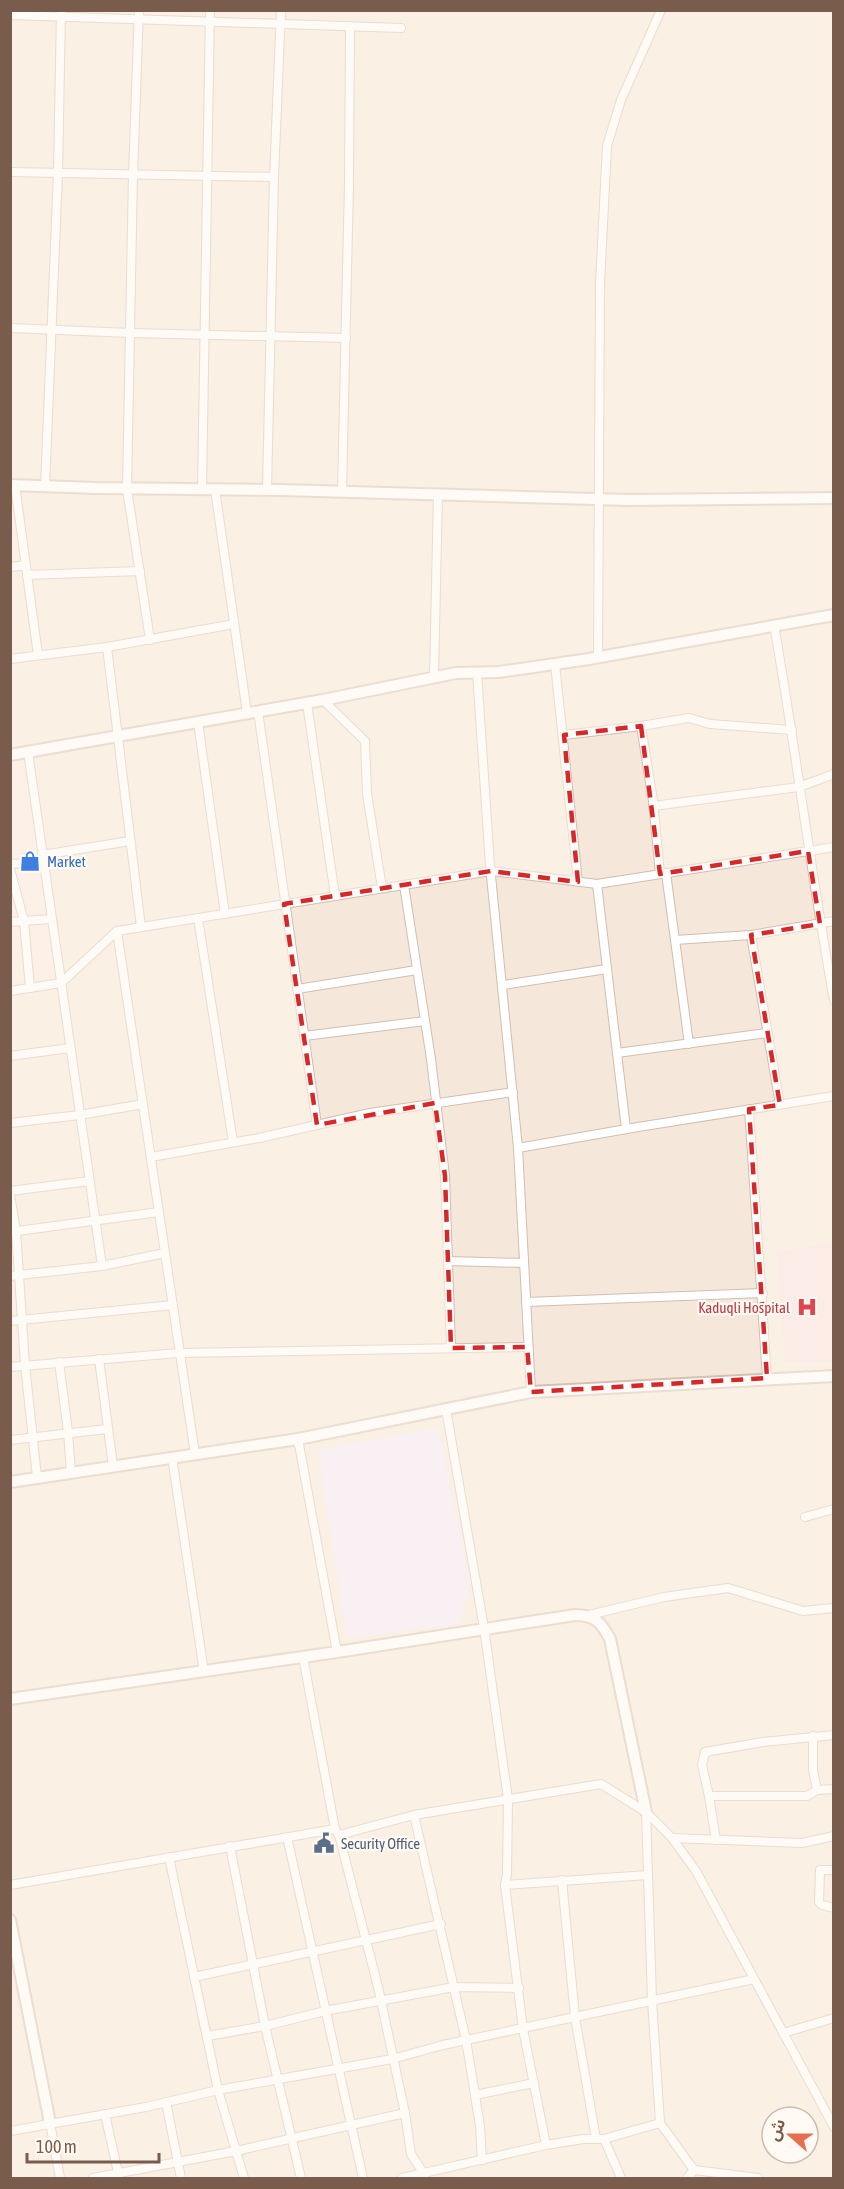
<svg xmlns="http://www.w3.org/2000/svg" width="844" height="2189" viewBox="0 0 844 2189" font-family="'Asap Condensed','Noto Sans Arabic',sans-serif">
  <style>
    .residential { fill: #f5e8da; fill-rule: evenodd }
    .commercial { fill: #fde8e0 }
    .education { fill: #f3e8fa }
    .medical { fill: #fbdfe3 }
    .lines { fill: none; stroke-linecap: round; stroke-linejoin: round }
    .street-casing { stroke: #d1beb0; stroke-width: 10 }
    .secondary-casing { stroke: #d6c0b0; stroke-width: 14 }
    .street { stroke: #fff; stroke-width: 8 }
    .secondary { stroke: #fff; stroke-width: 10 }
    .marked { fill: none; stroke: #d62828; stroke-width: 4.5; stroke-dasharray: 12 8; stroke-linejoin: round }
    .labels { text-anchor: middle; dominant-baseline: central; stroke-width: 4.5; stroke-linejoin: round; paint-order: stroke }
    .shop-label { font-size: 15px; fill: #366cbe; stroke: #fffaf3; text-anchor: start }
    .health-label { font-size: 15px; fill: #be3a42; stroke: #fffaf3; text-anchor: end }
    .service-label { font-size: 15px; fill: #4e5e75; stroke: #fffaf3; text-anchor: start }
  </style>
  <rect width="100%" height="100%" fill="#fdf6ec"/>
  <path class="residential" d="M11,11H833V2178H11ZM772,2117H808V2153H772Z"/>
  <polygon class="commercial" points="33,746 65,973 11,983 11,748"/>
  <polygon class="education" points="438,1428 470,1583 460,1624 347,1638 318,1450"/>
  <polygon class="medical" points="833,1243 833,1361 785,1362 777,1252"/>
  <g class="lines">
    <g class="street-casing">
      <g id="street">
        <polyline points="139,10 133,174 127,489 150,640"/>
        <polyline points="10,15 401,28"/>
        <polyline points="10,172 274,177"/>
        <polyline points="10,328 130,333 346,338"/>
        <polyline points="15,485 38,655"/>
        <polyline points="45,487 58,173 61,10"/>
        <polyline points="202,489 210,10"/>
        <polyline points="215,489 247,713"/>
        <polyline points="267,490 274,177 281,10"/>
        <polyline points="342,491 349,183 350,26"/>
        <polyline points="10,567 26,565"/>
        <polyline points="27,575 140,571"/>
        <path d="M774,625C796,750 811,875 834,1000"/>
        <polyline points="107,647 141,927"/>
        <polyline points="598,657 600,283 607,146 621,100 661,10"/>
        <polyline points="10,659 107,647 234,624"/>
        <polyline points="555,664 578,882"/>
        <polyline points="477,672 490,866 518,1148 531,1392"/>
        <polyline points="434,677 438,494"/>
        <polyline points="323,700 365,741 367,794 382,888"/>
        <polyline points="307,703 335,896"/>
        <polyline points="258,711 317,1125"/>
        <polyline points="198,722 225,914"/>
        <polyline points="641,726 653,801 660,874"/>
        <polyline points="564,735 641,726 689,718 710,724 792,730"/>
        <polyline points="28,752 102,1266"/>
        <polyline points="653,806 799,787 834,774"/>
        <polyline points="42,855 130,841"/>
        <polyline points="10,864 43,862"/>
        <polyline points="10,869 24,921 30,988"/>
        <polyline points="666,873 689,1044"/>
        <polyline points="597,884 626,1129"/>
        <polyline points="404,885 431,1059 445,1176 451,1348"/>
        <polyline points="198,918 233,1142"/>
        <polyline points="10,922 51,919"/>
        <polyline points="117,931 195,1454"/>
        <polyline points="751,935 780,1105"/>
        <polyline points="675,940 751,935 834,921"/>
        <polyline points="503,985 607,969"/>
        <polyline points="297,989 417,970"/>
        <polyline points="10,991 61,983 117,931 491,871 597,884 834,847"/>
        <polyline points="304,1036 425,1021"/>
        <polyline points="617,1053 767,1033"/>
        <polyline points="10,1056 70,1048"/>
        <polyline points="749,1109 767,1378"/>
        <polyline points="10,1123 80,1115 143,1104"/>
        <polyline points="518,1148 638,1127 834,1096"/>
        <polyline points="151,1157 259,1138 370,1113 513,1092"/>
        <polyline points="10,1191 89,1181"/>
        <polyline points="10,1195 16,1231 25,1365 37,1477"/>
        <polyline points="10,1232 159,1212"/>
        <polyline points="448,1261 524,1263"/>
        <polyline points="10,1276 102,1266 165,1253"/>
        <polyline points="526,1302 763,1293"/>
        <polyline points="10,1321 173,1305"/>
        <polyline points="99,1359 113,1466"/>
        <polyline points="59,1362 68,1432 71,1473"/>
        <polyline points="10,1367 179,1353 527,1347"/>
        <polyline points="446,1409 484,1628 508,1799 507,1875 505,1885 523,2029 546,2145"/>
        <polyline points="298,1439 337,1652"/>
        <polyline points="10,1440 107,1429"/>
        <polyline points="172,1457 204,1672"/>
        <polyline points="805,1517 834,1509"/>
        <polyline points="589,1615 664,1597 728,1588 803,1611 834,1608"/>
        <polyline points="303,1657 335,1829"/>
        <polyline points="834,1735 763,1742 705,1752 702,1765 709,1796 807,1796 817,1790 834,1789"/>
        <polyline points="813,1736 813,1770 817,1790"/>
        <polyline points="709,1796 716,1840"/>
        <polyline points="646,1812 652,2000 660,2123 694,2170 687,2178"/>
        <polyline points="414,1815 466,2040 480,2126 482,2160"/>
        <polyline points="339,1835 378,1987 405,2113 411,2154 424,2174 425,2178"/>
        <polyline points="287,1837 363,2178"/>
        <polyline points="672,1838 802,1843 834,1836"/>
        <polyline points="230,1846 265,2026 301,2178"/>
        <polyline points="169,1857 218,2090 244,2178"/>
        <polyline points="834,1870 820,1870 819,1902 822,1905 834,1908"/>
        <polyline points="562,1880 575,2017 596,2139"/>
        <polyline points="10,1885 335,1829 339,1835 414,1815 601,1784 646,1812 672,1838 696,1871 834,2127"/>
        <polyline points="505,1885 648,1875"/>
        <polyline points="194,1977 441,1924"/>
        <polyline points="783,2033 834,2018"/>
        <polyline points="207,2036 265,2026 325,2011 454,1987 519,1988"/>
        <polyline points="475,2095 534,2083"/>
        <polyline points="166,2102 181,2178"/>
        <polyline points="105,2114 119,2177"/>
        <polyline points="50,2123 60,2178"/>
        <polyline points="10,2131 146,2107 218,2090 392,2059 443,2045 754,1979"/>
        <polyline points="604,2139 621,2178"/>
        <polyline points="694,2170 758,2178"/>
        <polyline points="93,2178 236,2151 405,2113"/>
        <polyline points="402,2178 546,2145 583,2139 604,2139 660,2123"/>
      </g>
    </g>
    <g class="secondary-casing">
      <g id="secondary">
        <polyline points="10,485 96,488 281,490 628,500 834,498"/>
        <polyline points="10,755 323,700 456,673 499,672 589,659 834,615"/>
        <polyline points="10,1482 298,1439 531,1392 834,1376"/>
        <path d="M10,1699L337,1652L575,1615C595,1615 601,1622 610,1639L646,1812"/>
        <polyline points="10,1920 50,2123"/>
      </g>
    </g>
    <use href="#street" class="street"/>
    <use href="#secondary" class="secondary"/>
  </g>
  <path d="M0 0H844V2189H0ZM641,726L660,874L808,851L820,924L751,935L780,1105L749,1109L767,1378L531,1392L527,1347L451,1348L445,1176L435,1103L317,1125L284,904L491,871L578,882L564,735Z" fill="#fdf6ec" fill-opacity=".55" fill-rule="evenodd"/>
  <path class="marked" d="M641,726L660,874L808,851L820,924L751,935L780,1105L749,1109L767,1378L531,1392L527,1347L451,1348L445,1176L435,1103L317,1125L284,904L491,871L578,882L564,735Z"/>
  <defs>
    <g id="shop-bare" transform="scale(1.62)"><path d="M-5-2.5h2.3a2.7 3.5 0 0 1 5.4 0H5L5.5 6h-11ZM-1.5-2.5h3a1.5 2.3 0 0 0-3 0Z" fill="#3f7fe0" stroke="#fffaf3" stroke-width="2.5" paint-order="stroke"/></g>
    <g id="hospital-bare" transform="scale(1.62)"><path d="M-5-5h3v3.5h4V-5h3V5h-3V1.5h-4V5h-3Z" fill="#e0444e" stroke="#fffaf3" stroke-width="2.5" paint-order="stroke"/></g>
    <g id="civic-bare" transform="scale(1.62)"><path d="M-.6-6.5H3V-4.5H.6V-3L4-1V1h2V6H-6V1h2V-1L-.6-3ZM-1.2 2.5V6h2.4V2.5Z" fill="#5c6f8a" stroke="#fffaf3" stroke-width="2.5" paint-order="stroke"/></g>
  </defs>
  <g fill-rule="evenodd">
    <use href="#shop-bare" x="30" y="861"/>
    <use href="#hospital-bare" x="807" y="1307"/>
    <use href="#civic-bare" x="324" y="1843"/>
  </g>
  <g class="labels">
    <g class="shop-label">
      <text x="47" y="861">Market</text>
    </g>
    <g class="health-label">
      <text x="790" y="1307">Kaduqli Hospital</text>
    </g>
    <g class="service-label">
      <text x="341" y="1843">Security Office</text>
    </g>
  </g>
  <rect width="844" height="2189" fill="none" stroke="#7a5c4d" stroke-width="24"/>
  <g transform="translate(790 2135) rotate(291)"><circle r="28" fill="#fffaf3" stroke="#cabbb1" stroke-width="1.5"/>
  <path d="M0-4.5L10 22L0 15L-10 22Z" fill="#e76f51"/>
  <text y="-9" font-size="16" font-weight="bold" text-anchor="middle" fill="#7a5c4d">ش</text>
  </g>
  <path d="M27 2153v9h132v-9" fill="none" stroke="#7a5c4d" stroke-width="3"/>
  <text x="36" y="2153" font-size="18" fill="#7a5c4d" stroke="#fffaf3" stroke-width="4.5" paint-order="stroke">100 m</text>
</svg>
